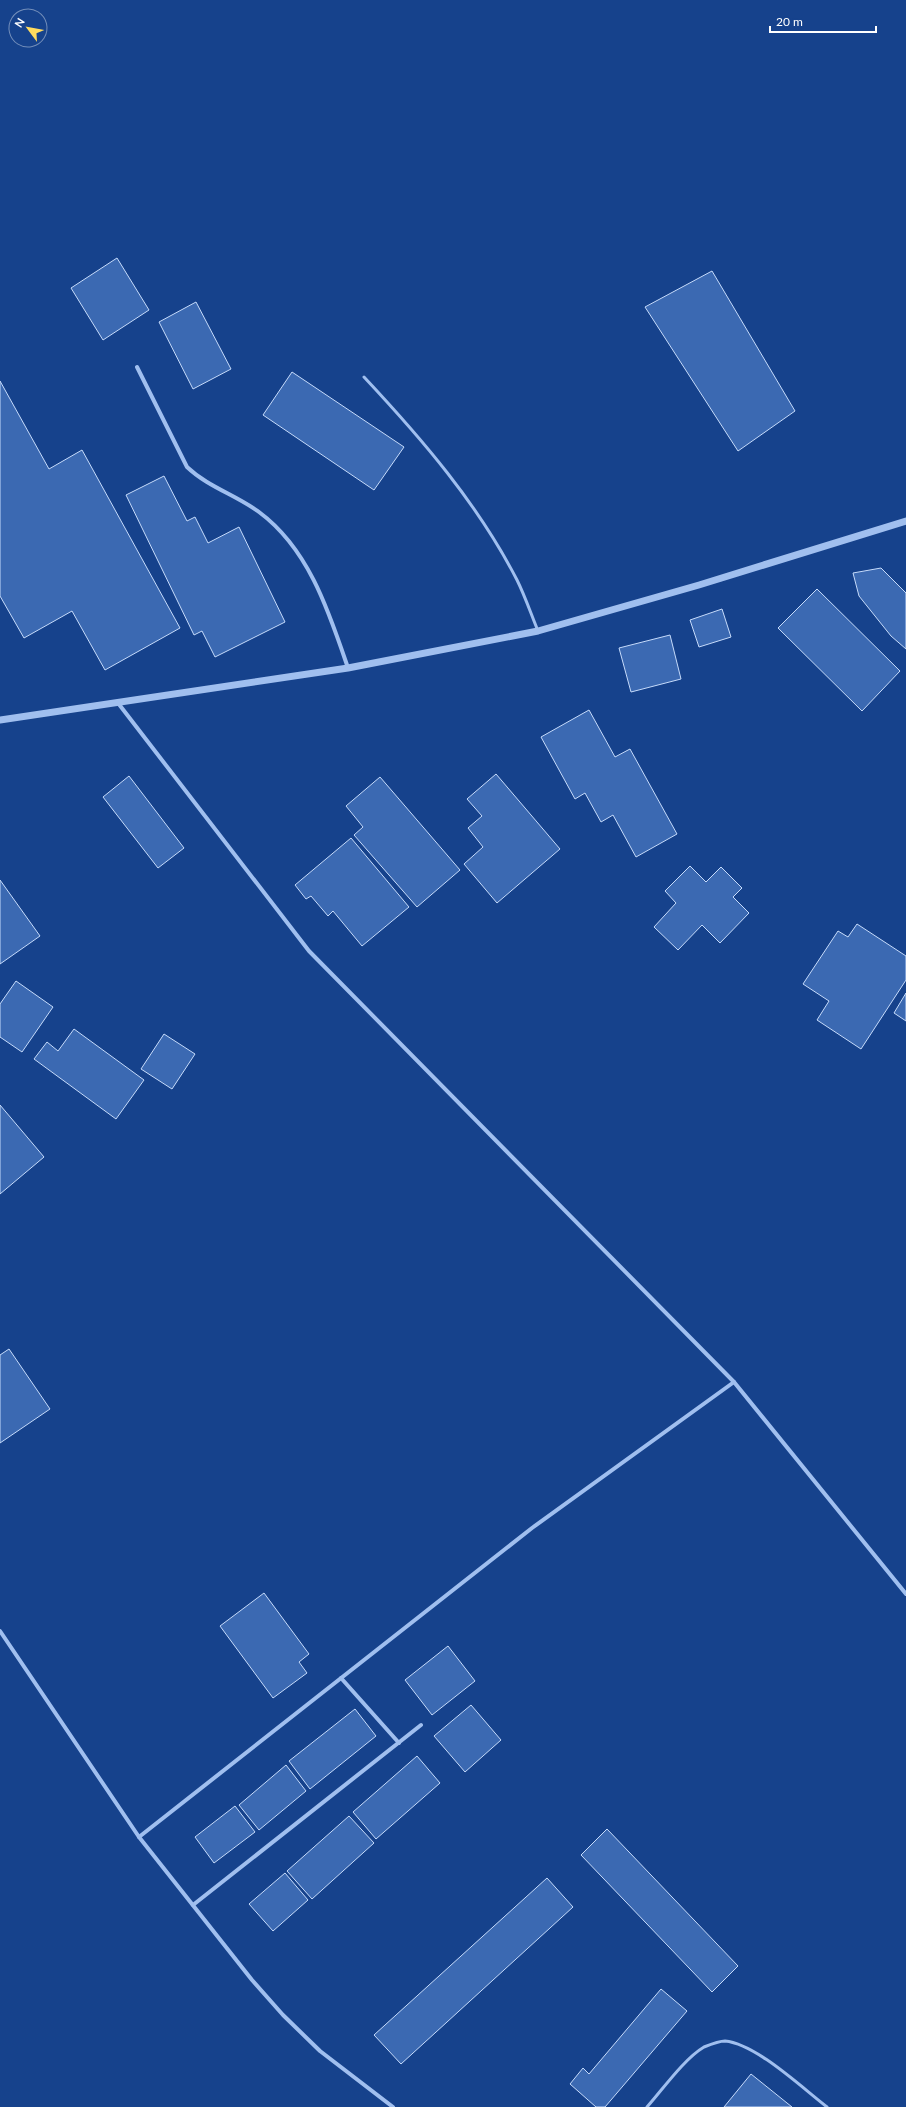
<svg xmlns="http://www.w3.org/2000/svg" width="906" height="2107" viewBox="0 0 906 2107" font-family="Lato,sans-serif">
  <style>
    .building { fill: #3b69b2; stroke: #c6dbfb }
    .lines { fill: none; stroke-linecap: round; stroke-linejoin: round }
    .service { stroke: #a0bfef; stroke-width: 3 }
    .minor { stroke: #a0bfef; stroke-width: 4 }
    .tertiary { stroke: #a0bfef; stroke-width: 7 }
  </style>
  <rect width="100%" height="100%" fill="#16428c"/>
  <g class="building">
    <polygon points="117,258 149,310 103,340 71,288"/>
    <polygon points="712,271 795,411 738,451 645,307"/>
    <polygon points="196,302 231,369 193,389 159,322"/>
    <polygon points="292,372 404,447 374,490 263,415"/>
    <polygon points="0,381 49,469 82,450 180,628 105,670 72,611 24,638 0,596"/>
    <polygon points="164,476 187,521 195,517 208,543 239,527 285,622 215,657 202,631 194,635 126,495"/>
    <polygon points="881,568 906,593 906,649 891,636 859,596 853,573"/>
    <polygon points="817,589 900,671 862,711 778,628"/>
    <polygon points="722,609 731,637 699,647 690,620"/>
    <polygon points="670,635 681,679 631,692 619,648"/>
    <polygon points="589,710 615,757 630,749 677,834 636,857 613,815 601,822 585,793 575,799 541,737"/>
    <polygon points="496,774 560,849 497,903 464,864 483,847 468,828 482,816 467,799"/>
    <polygon points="129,776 184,848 158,868 103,797"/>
    <polygon points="380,777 460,870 417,907 354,835 363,827 346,806"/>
    <polygon points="351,838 409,907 362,946 333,911 328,916 311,896 306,899 295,885"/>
    <polygon points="690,866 706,882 721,867 742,888 733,897 749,913 720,943 702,925 678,950 654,927 676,903 665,891"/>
    <polygon points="0,880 40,936 0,964"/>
    <polygon points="857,924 906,956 906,980 861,1049 817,1020 829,1001 803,984 838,931 848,937"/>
    <polygon points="16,981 53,1007 22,1052 0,1037 0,1004"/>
    <polygon points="906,993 906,1021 894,1013"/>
    <polygon points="74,1029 144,1080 116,1119 34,1059 47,1042 58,1051"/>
    <polygon points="164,1034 195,1054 172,1089 141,1069"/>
    <polygon points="0,1105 44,1157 0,1194"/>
    <polygon points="9,1349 50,1409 0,1443 0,1355"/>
    <polygon points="264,1593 309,1654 299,1662 307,1673 273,1698 220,1626"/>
    <polygon points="448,1646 475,1681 432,1715 405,1680"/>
    <polygon points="471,1705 501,1740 465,1772 434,1736"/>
    <polygon points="355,1709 376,1736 310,1789 289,1761"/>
    <polygon points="417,1756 440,1783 376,1839 353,1812"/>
    <polygon points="286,1765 306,1791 259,1830 239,1805"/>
    <polygon points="235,1806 255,1832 214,1863 195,1837"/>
    <polygon points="349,1816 374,1843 312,1899 287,1871"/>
    <polygon points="607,1829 738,1966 712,1992 581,1855"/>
    <polygon points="285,1873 308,1900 273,1931 249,1904"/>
    <polygon points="547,1878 573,1907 401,2064 374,2035"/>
    <polygon points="661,1989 687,2011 605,2107 596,2107 570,2084 583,2068 589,2074"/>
    <polygon points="751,2074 792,2107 724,2107"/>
  </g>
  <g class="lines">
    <g class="service">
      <path d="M364,377C422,439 478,504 517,580C525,596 531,614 538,631"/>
      <path d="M647,2107C663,2089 684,2059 704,2047C709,2045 720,2041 725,2041C756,2044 801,2087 827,2107"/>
    </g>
    <g class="minor">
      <path d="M137,367L187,467C208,487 236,495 259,512C309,549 329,612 348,668"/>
      <polyline points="118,703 309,951 734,1382 906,1594"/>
      <polyline points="0,1631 139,1837 252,1980 283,2015 320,2051 393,2107"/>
      <polyline points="341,1678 399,1743"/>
      <polyline points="139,1837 532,1528 734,1382"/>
      <polyline points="193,1905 421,1725"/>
    </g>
    <polyline class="tertiary" points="0,720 348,668 538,631 699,585 906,521"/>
  </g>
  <g transform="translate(28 28) rotate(302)"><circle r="19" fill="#16428c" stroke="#738eba"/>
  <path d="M0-3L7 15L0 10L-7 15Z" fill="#ffdb5e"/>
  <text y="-6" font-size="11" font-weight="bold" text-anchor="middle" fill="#ffffff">N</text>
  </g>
  <path d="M770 26v6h106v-6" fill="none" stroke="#ffffff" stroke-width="2"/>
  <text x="776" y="26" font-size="12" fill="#ffffff" stroke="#16428c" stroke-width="3" paint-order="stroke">20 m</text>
</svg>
